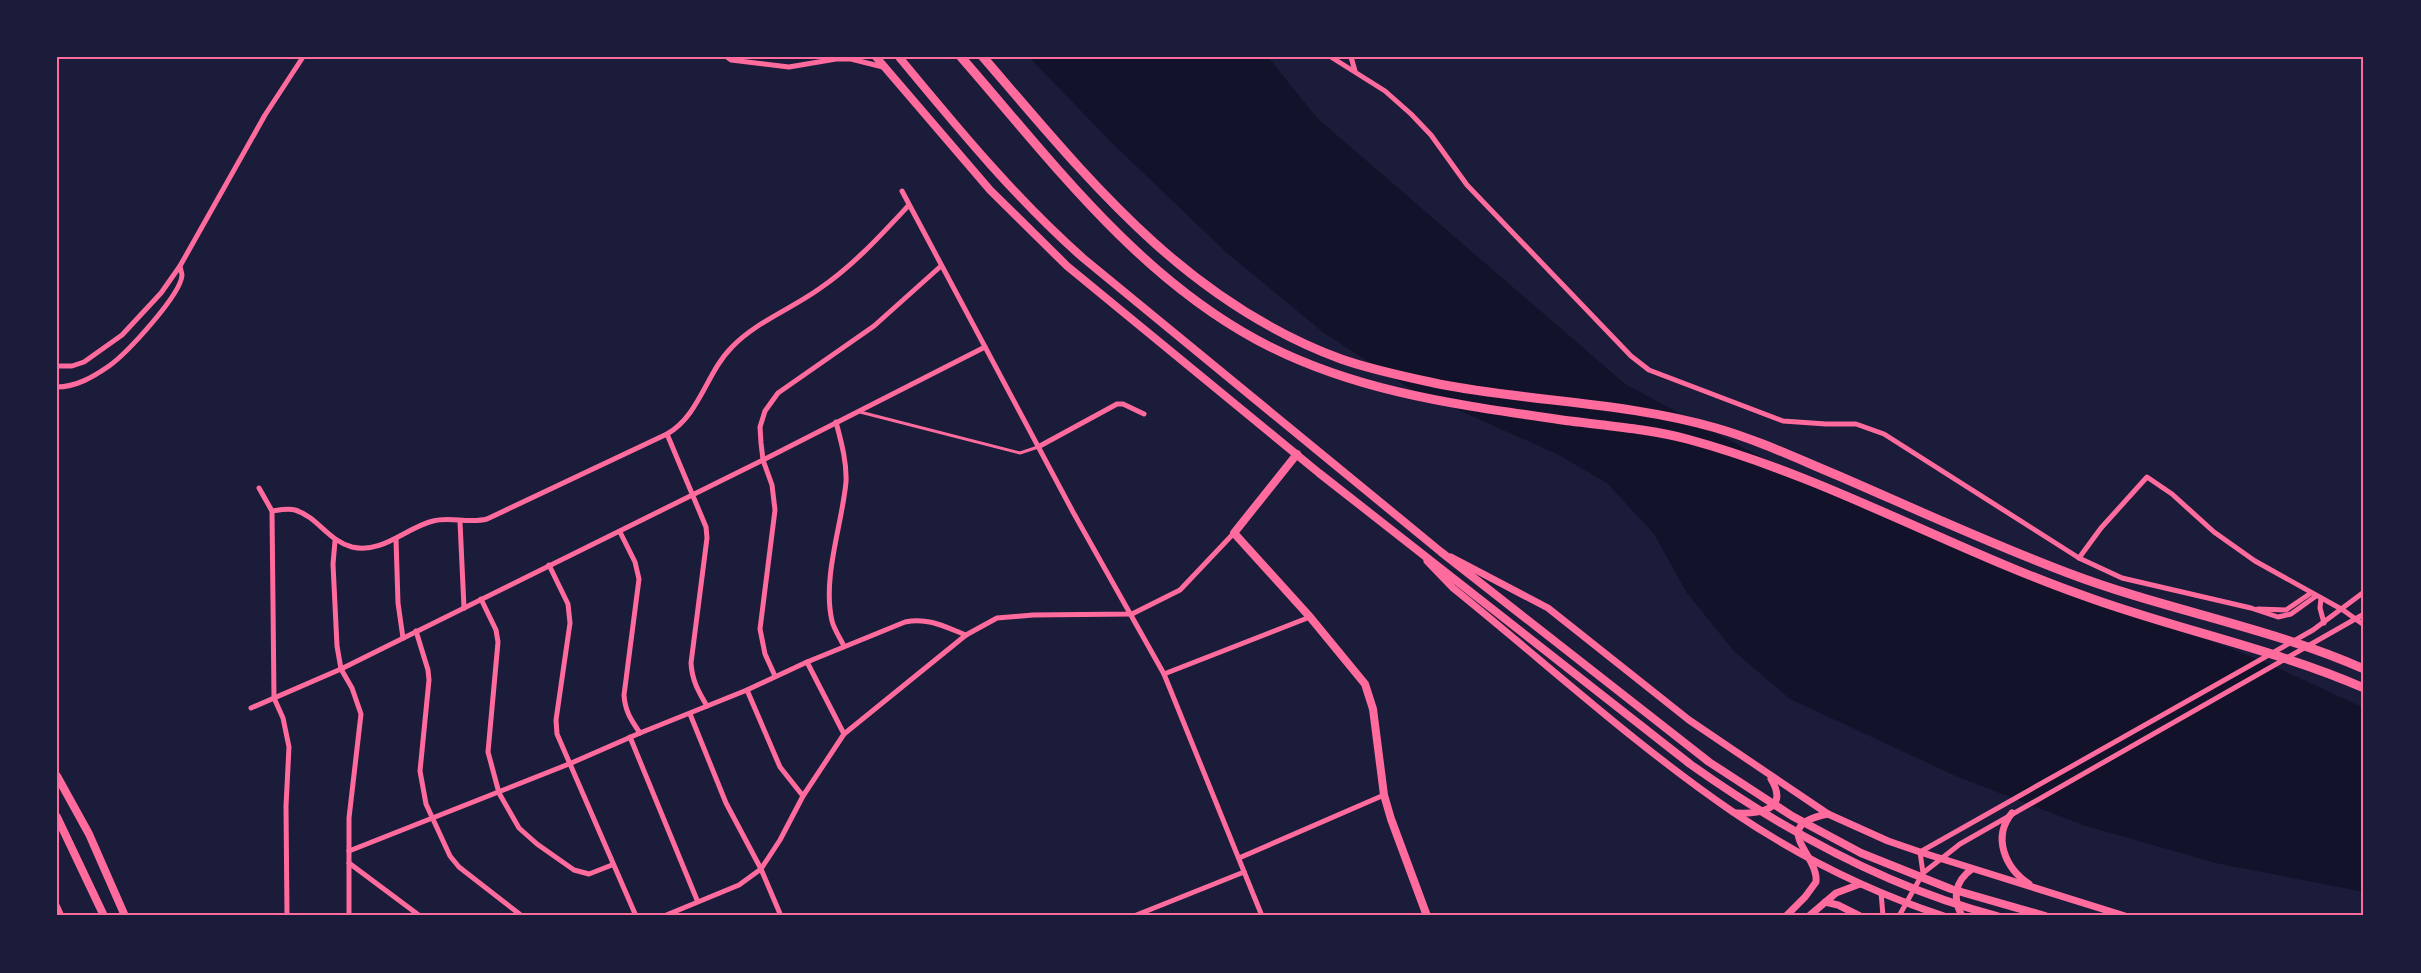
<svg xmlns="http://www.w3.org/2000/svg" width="2421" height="973" viewBox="0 0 2421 973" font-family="Manrope,sans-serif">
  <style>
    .water { fill: #12122b }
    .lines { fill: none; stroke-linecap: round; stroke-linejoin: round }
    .service { stroke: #ff6b9d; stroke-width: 3 }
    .minor { stroke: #ff6b9d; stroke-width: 5 }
    .tertiary { stroke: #ff6b9d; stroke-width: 7 }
    .secondary { stroke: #ff6b9d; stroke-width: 8 }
    .primary { stroke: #ff6b9d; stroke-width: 8 }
    .motorway { stroke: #ff6b9d; stroke-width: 9 }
    .neatline { fill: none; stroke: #ff6b9d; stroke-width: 2 }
  </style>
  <rect width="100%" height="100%" fill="#1b1b3a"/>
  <polygon class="water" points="1029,57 1268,57 1317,118 1625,384 1817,487 2267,663 2364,708 2364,892 2216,863 2083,825 1958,777 1790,699 1733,650 1687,593 1654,534 1607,483 1557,454 1409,388 1324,333 1227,253 1111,142"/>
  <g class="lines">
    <polyline class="service" points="860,412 1020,453 1038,447"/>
    <g class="minor">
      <polyline points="727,57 731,60 789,67 836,59 851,59 883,67"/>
      <polyline points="1331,57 1385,91 1411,114 1431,135 1467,185 1631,356 1649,370 1783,421 1826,424 1856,424 1884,434 2079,558 2122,578 2251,608 2278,617 2291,614 2316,596"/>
      <polyline points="1351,57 1355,71"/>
      <polyline points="902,191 1073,512 1164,674 1262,916"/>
      <polyline points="57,366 72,366 84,362 122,335 161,293 180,266 265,115 303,57"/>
      <path d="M57,387C76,387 93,377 109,366C126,354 181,295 182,275C182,274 180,267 180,266"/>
      <path d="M836,422C841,441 847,462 846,482C842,525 822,578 832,621C834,629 840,638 844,646"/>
      <path d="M667,434L706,527L707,538L691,663C692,680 698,691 707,706"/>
      <polyline points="1038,447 1117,404 1123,404 1144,414"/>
      <polyline points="259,488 272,511 274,698 283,718 289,747 286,806 287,916"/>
      <path d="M272,511C279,510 288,508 295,510C318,517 327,540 352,547C383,554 405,528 433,521C451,516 468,524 487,519L667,434C700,415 706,373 732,347C756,322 791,309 819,289C853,266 881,235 909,205"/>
      <polyline points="460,522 464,608"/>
      <path d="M620,532L635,562L639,579L624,695C625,711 631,720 640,733"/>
      <polyline points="396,539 398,603 403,638"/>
      <polyline points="335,541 333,564 337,646 341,669 352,688 361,714 349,818 349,916"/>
      <polyline points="2079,558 2101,528 2147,477 2172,494 2214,532 2255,561 2343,610 2364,625"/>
      <polyline points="549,565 568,604 570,623 556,720 557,734 636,916"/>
      <polyline points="2321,598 2320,608 2324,623"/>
      <polyline points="481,599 496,630 498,642 488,752 499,793 519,828 537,844 574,870 589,874 612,865"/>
      <polyline points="2258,609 2286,610 2311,593"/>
      <polyline points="416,631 428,670 429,680 420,771 426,804 450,856 459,867 522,916"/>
      <polyline points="807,662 844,734"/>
      <polyline points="1164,674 1310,617"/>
      <polyline points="775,676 765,654 760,629 775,510 772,485 763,460 761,443 760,427 765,411 778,393 874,326 941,266"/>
      <polyline points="747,690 780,767 803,796"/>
      <polyline points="251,708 341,669 763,460 985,347"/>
      <polyline points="690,714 726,803 761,869 781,916"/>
      <polyline points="630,737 697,900"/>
      <path d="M349,851L569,764L640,733L747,690L807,662L905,622C928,617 945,627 966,635"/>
      <polyline points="1239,858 1384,795"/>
      <polyline points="349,863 420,916"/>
      <polyline points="1923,873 1920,852 2313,630 2364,592"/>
      <polyline points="1881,892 1883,916"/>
      <polyline points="57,905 62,916"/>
      <polyline points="664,916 739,885 761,869 780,840 803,796 844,734 966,635 997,618 1033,615 1132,614 1180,590 1234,533"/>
      <polyline points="1134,916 1244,872"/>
      <polyline points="1899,916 1923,873 1960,844 2364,614"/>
    </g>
    <g class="tertiary">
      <polyline points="1451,557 1548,608 1689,720 1828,814 1888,841 1920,852 2125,916"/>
      <path d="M1427,561L1453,588C1546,663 1635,745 1733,812C1798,856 1870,892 1944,916"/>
      <path d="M1736,813C1759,814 1790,810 1771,779"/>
      <path d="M2012,813C1992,837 2005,868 2029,884"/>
      <polyline points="1825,902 1838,905 1860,916"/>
      <path d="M1786,916L1805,897L1816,882C1819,854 1767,826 1828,814"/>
      <polyline points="1809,916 1836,893 1860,884"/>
      <path d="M1962,916C1952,898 1955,881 1972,869"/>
    </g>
    <g class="secondary">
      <polyline points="1297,454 1234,533 1310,617 1365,684 1373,709 1384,795 1391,819 1427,916"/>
      <polyline points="57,776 89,834 125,916"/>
      <polyline points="57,817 104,916"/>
    </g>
    <g class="primary">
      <path d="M876,57L990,190L1067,266L1319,473L1690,764C1783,830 1885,887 1997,916"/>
      <path d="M899,57C957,127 1015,198 1083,258L1441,552L1709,762L1792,816L1861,853L1951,889L2045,916"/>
    </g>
    <g class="motorway">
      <path d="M961,57C1050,159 1135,274 1257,340C1356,393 1460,405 1570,421C1609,426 1649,429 1687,439C1828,477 1956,552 2093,599C2183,631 2277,650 2364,688"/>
      <path d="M983,57C1088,179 1184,301 1341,359C1372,370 1407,377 1439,384C1531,402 1626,402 1716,428C1758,440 1798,459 1839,476C1915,509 1991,544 2068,573C2165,610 2269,627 2364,669"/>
    </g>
  </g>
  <rect width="2421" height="973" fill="none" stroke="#1b1b3a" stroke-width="117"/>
  <rect x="58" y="58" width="2304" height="856" class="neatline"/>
</svg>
